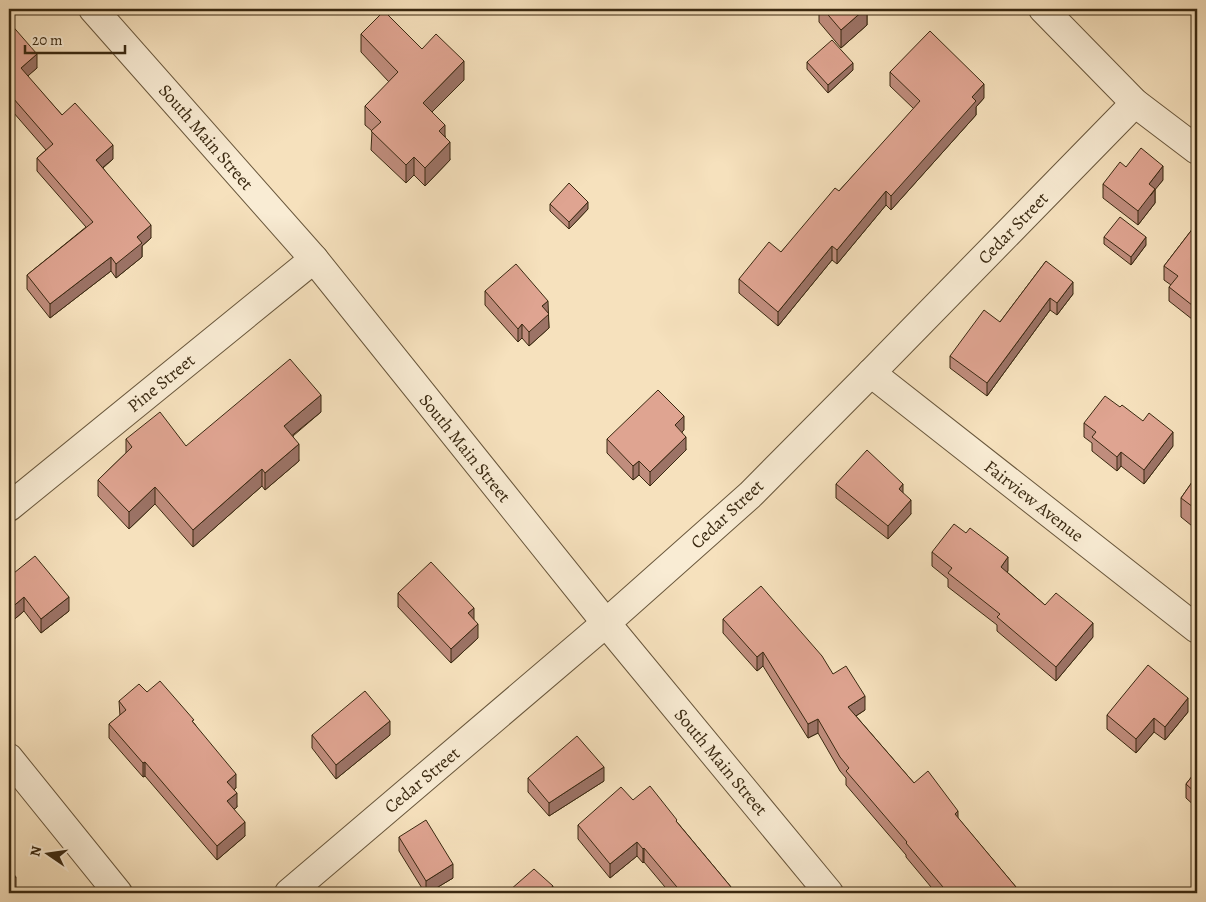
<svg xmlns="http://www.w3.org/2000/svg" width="1206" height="902" viewBox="0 0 1206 902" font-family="Alegreya,serif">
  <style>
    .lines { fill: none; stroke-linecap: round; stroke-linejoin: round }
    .street-casing { stroke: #69573c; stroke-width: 30 }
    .street { stroke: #f9ecd4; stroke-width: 28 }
    .wall { fill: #c08d7d; stroke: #3a2911 }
    .shaded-wall { fill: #9c7366; stroke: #3a2911 }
    .building { fill: #dfa491; stroke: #3a2911 }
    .labels { text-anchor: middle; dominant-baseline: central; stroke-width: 4; stroke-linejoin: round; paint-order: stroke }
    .street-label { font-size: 18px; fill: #3a2911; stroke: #f9ecd4 }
  </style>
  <rect width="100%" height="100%" fill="#f6e1bd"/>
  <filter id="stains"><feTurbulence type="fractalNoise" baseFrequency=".004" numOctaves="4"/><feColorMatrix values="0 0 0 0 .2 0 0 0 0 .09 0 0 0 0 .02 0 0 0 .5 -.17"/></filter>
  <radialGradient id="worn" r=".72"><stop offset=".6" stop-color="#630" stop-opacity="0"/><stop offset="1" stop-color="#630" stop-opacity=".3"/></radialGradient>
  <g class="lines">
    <g class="street-casing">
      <g id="street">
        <polyline points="93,9 314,259 606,623 829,893"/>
        <polyline points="1043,9 1135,103 1197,150"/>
        <polyline points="871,373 1197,629"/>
        <polyline points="9,507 314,259"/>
        <polyline points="9,758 118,893"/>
        <polyline points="289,893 606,623 750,495 871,373 1135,103"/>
      </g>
    </g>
    <use href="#street" class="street"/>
  </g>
  <g class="wall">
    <polygon points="815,9 867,9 867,25 841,48 819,22 819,13"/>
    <polygon points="9,22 37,68 27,76 62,115 113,159 103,168 151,238 142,246 142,257 116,278 111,271 50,318 27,289 27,275 86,227 37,171 37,158 46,150 13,112"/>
    <polygon points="361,34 422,49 464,80 432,112 445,136 450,160 425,186 414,175 406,183 371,150 372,131 365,125 365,106 389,82 361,52"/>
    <polygon points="807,62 853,70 828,93 807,69"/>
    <polygon points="890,72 984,98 976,107 976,115 891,210 886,205 837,264 832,260 778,326 739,293 739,279 781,252 839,191 914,109 890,86"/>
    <polygon points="1126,167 1163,180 1155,189 1155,203 1138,225 1103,198 1103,184"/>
    <polygon points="550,204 588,209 569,229 550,211"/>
    <polygon points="1197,223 1197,323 1169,301 1169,287 1171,285 1164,280 1164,266"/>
    <polygon points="1104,237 1146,245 1131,265 1104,244"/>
    <polygon points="1046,261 1073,294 1057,315 1050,310 987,396 950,368 950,356 1000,322"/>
    <polygon points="485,291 548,313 549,328 529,346 522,338 518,342 485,305"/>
    <polygon points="321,412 293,436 299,461 265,490 262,486 193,547 155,504 129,529 98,496 98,480 126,453 126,439 186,446"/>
    <polygon points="1084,423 1173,446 1144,484 1121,466 1117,471 1092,451 1092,443 1084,437"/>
    <polygon points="684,430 682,432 686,450 650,486 639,475 633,480 607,453 607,439"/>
    <polygon points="1197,475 1197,530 1181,517 1181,498"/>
    <polygon points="836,484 903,493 911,514 888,539 836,498"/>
    <polygon points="932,552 1008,571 1007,572 1045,605 1093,637 1056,681 997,631 997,625 948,587 948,579 932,566"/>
    <polygon points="9,577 69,611 41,633 24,611 9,624"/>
    <polygon points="398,593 478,638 451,663 398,607"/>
    <polygon points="723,619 833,674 865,710 856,716 914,783 958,818 1021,893 936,893 906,857 906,855 846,785 846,778 840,771 818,733 808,738 763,666 757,671 723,633"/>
    <polygon points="147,692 194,723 236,788 234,790 237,807 234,809 245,836 217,860 145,776 143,777 109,738 109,724 120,716 119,701"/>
    <polygon points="1188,712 1165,740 1154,732 1136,753 1107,729 1107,715"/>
    <polygon points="312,735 390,735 336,779 312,748"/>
    <polygon points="1197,770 1197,808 1186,798 1186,784"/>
    <polygon points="528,778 604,781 549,816 528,792"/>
    <polygon points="633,800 677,822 736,893 670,893 644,862 643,863 637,856 610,878 578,839 578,825"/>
    <polygon points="399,837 453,878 428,893 425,893 399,851"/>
  </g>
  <g class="shaded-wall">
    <polygon points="865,9 867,9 867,25 841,48 841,30"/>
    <polygon points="37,54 37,68 21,82 21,68"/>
    <polygon points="464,61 464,80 423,121 423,103"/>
    <polygon points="853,63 853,70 828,93 828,85"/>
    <polygon points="984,84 984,98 976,107 976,115 891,210 891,196 972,97"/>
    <polygon points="13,98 13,112 9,115 9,101"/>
    <polygon points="445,125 445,143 439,131"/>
    <polygon points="450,142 450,160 425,186 425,168"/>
    <polygon points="113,145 113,159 96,173 96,160"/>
    <polygon points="414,157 414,175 406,183 406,165"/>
    <polygon points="1163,166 1163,180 1150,196 1155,189 1155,203 1138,225 1138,211 1149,184"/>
    <polygon points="886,191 886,205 837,264 837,250"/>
    <polygon points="588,202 588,209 569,229 569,222"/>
    <polygon points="151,225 151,238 142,246 142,257 116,278 116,264 137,237"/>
    <polygon points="1146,237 1146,245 1131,265 1131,257"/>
    <polygon points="832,246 832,260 778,326 778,312"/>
    <polygon points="111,257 111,271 50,318 50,304"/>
    <polygon points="1073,282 1073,294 1057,315 1057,303"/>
    <polygon points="1050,298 1050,310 987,396 987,383"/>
    <polygon points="548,301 549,328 529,346 529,332 542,306"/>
    <polygon points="522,324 522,338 518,342 518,329"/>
    <polygon points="321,395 321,412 284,442 284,426"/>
    <polygon points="684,416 684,430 675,439 675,425"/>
    <polygon points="1173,432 1173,446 1144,484 1144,470"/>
    <polygon points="686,437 686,450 650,486 650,472"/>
    <polygon points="299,444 299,461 265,490 265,473"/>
    <polygon points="1121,452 1121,466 1117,471 1117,457"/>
    <polygon points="639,461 639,475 633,480 633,466"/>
    <polygon points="262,469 262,486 193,547 193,530"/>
    <polygon points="903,484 903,498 899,489"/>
    <polygon points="155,487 155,504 129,529 129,512"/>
    <polygon points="911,500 911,514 888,539 888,526"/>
    <polygon points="1008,557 1008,571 1001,581 1001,567"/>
    <polygon points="24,597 24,611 9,624 9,610"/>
    <polygon points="69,597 69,611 41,633 41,619"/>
    <polygon points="474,608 474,622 468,613"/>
    <polygon points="1093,623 1093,637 1056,681 1056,667"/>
    <polygon points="478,624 478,638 451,663 451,649"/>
    <polygon points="763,652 763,666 757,671 757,657"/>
    <polygon points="865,696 865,710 848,721 848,707"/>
    <polygon points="1188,698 1188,712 1165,740 1165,727"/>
    <polygon points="1154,718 1154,732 1136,753 1136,739"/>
    <polygon points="818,719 818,733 808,738 808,724"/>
    <polygon points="390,721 390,735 336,779 336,765"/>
    <polygon points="145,762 145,776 143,777 143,763"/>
    <polygon points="604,767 604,781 549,816 549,803"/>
    <polygon points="236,774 236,788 227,795 227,782"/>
    <polygon points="237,793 237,807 227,815 227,801"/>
    <polygon points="958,811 958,825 955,814"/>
    <polygon points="245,822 245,836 217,860 217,846"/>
    <polygon points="637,842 637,856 610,878 610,864"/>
    <polygon points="644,848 644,862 643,863 643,849"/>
    <polygon points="453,864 453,878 428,893 426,893 426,881"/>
    <polygon points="16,877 16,891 13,893 9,893 9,883"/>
    <polygon points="553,886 553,893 545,893"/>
  </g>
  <g class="building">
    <polygon points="823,9 865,9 841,30"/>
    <polygon points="384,11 422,49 436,34 464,61 423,103 445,125 439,131 450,142 425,168 414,157 406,165 371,131 381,122 365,106 398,72 361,34"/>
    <polygon points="9,22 37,54 21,68 62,115 75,103 113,145 96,160 151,225 137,237 142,243 116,264 111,257 50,304 27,275 93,222 37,158 53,144 13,98 9,101"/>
    <polygon points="930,31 984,84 972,97 976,101 891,196 886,191 837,250 832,246 778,312 739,279 769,242 781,252 835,188 839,191 920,101 890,72"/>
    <polygon points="832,40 853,63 828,85 807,62"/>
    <polygon points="1141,148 1163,166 1149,184 1155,189 1138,211 1103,184 1120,162 1126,167"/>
    <polygon points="569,183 588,202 569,222 550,204"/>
    <polygon points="1120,217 1146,237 1131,257 1104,237"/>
    <polygon points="1197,223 1197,309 1169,287 1178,276 1164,266"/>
    <polygon points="1046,261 1073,282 1057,303 1050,298 987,383 950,356 984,310 1000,322"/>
    <polygon points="516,264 548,301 542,306 549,314 529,332 522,324 518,329 485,291"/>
    <polygon points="290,359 321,395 284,426 299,444 265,473 262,469 193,530 155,487 129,512 98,480 132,447 126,439 160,412 186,446"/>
    <polygon points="658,390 684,416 675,425 686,437 650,472 639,461 633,466 607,439"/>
    <polygon points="1105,396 1120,407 1122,405 1143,421 1149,413 1173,432 1144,470 1121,452 1117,457 1092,437 1096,432 1084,423"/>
    <polygon points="867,450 903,484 899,489 911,500 888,526 836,484"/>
    <polygon points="1197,475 1197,510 1181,498"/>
    <polygon points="954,524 966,533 970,528 1008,557 1001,567 1045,605 1056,593 1093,623 1056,667 997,617 1000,614 948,573 952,568 932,552"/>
    <polygon points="35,556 69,597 41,619 24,597 9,610 9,577"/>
    <polygon points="431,562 474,608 468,613 478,624 451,649 398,593"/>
    <polygon points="761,586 822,656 833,674 846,666 865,696 848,707 914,783 928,771 958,811 955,814 1021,893 948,893 906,843 907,842 846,771 849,768 840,757 818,719 808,724 763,652 757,657 723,619"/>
    <polygon points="1148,665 1188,698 1165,727 1154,718 1136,739 1107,715"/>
    <polygon points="160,681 194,720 192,721 236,774 227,782 237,793 227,801 245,822 217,846 145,762 143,763 109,724 126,710 119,701 139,684 147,692"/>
    <polygon points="365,691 390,721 336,765 312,735"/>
    <polygon points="577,736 604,767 549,803 528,778"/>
    <polygon points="1197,770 1197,794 1186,784"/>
    <polygon points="650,786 677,820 676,821 736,893 682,893 644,848 643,849 637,842 610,864 578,825 621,787 633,800"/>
    <polygon points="426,820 453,864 426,881 399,837"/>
    <polygon points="9,868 16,877 9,883"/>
    <polygon points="534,869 553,886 545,893 514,893 510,890"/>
    <polygon points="1197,883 1197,893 1189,893"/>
  </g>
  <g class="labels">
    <g class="street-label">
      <text transform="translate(206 137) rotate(49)">South Main Street</text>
      <text transform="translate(1013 228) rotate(-46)">Cedar Street</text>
      <text transform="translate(161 383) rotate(-39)">Pine Street</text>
      <text transform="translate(465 448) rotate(51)">South Main Street</text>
      <text transform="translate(1034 501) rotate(38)">Fairview Avenue</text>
      <text transform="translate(727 514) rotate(-43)">Cedar Street</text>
      <text transform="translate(721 762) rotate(50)">South Main Street</text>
      <text transform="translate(422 780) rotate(-40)">Cedar Street</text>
    </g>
  </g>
  <rect width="1206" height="902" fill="none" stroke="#f6e1bd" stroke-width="30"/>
  <rect x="10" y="10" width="1186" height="882" fill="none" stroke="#3a2911" stroke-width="2.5"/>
  <rect x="15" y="15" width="1176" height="872" fill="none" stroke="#3a2911"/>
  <g transform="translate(48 854) rotate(283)" stroke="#f9ecd4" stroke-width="4" paint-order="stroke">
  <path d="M0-4L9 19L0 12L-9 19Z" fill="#3a2911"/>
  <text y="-8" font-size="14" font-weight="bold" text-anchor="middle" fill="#3a2911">N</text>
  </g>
  <path d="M25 45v8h100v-8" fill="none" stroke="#3a2911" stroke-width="2.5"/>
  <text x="32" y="45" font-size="15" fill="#3a2911" stroke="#f9ecd4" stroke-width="4" paint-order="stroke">20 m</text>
  <rect width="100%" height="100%" filter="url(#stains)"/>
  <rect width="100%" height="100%" fill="url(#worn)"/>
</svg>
